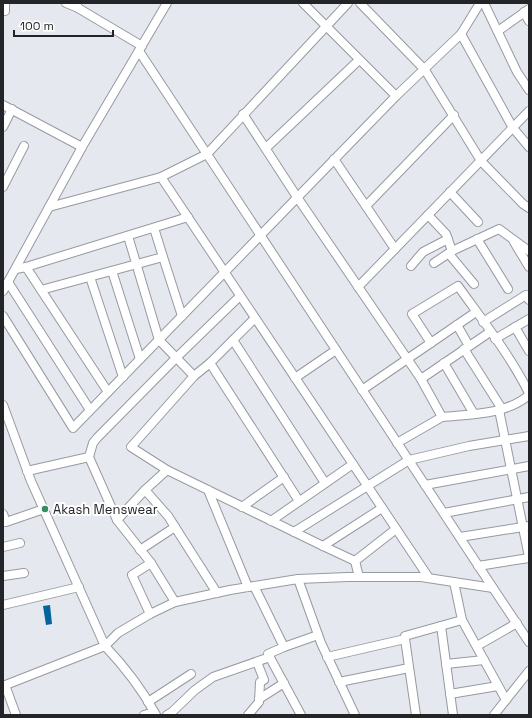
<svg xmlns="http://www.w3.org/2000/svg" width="532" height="718" viewBox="0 0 532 718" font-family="'Space Grotesk',sans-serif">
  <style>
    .building { fill: #03659b }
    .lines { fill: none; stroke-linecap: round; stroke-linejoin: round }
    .minor-casing { stroke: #969aa0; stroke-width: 10 }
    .minor { stroke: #fff; stroke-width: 8 }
    .poi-dot { fill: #378d61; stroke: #fff; stroke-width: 1.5 }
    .labels { text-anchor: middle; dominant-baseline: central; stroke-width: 4; stroke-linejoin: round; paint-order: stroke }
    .poi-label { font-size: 13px; fill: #232427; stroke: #fff; text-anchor: start }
  </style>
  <rect width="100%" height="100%" fill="#e5e8ef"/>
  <polygon class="building" points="50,605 52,624 46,625 43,606"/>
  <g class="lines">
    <g class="minor-casing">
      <g id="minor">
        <polyline points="66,3 78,8"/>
        <polyline points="76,3 78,8 142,46"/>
        <polyline points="303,3 396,96"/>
        <polyline points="360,3 425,70 481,161 523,204 529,208"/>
        <polyline points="484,3 517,72 529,90"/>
        <polyline points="5,11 5,3"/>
        <polyline points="524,12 529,21"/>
        <polyline points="498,31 529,9"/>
        <polyline points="461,34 513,128 529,147"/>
        <polyline points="139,51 493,588"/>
        <polyline points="3,105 82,147"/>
        <polyline points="243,114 297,197 421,379 442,417 397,443"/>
        <polyline points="3,127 12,109"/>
        <polyline points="266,148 359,60"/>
        <polyline points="334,159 395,249"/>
        <polyline points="161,177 429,578"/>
        <polyline points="3,187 24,146"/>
        <polyline points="450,192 478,222"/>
        <polyline points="366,206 454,115"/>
        <polyline points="49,207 161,177 207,154 348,3"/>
        <polyline points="428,215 446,234 452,251 499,229 529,251"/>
        <polyline points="128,236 159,340 194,376 210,363"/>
        <polyline points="477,239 508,289"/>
        <polyline points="514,242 529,267"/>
        <polyline points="449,254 474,284"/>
        <polyline points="163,257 182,316"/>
        <polyline points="434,263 452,251"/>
        <polyline points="411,266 423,252 448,239"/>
        <polyline points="26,267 108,392"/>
        <polyline points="16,269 26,267 188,217"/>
        <polyline points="112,271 140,359"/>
        <polyline points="90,277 123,377"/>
        <polyline points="8,282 90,410"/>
        <polyline points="358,287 529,111"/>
        <polyline points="41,290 163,257 154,228"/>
        <polyline points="3,291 82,147 167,3"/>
        <polyline points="3,316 73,428 396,96 461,34 480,3"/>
        <polyline points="255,318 233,340 325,483"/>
        <polyline points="483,322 526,295 529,300"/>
        <polyline points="457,325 469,346"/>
        <polyline points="515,327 529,351"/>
        <polyline points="495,339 529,319"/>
        <polyline points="233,340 210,363 299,501"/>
        <path d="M431,343L412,314L458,286C483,321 510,355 529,393"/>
        <polyline points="464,349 502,409"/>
        <polyline points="444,363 474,414"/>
        <polyline points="295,378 336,350"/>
        <polyline points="421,379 490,332"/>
        <polyline points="362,390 476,312"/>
        <path d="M3,405L31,481L105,646C123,665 143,691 156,715"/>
        <polyline points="499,410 529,557"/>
        <path d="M442,417C470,414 506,415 529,395"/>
        <polyline points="89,457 93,443 97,438 176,358 240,296"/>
        <polyline points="167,470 131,447 194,376"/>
        <polyline points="27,471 89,457 117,520 145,490 167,470 323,546 355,561 396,529"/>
        <polyline points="425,485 529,466"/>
        <polyline points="145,490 168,516 217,593"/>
        <polyline points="208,490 248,587"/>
        <polyline points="242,507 284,477"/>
        <polyline points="444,513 529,497"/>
        <polyline points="3,514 6,522 44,509"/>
        <polyline points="117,520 151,563 175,602"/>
        <polyline points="271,521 353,464"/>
        <polyline points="294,532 409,460 469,446 529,436"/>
        <polyline points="460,537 529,526"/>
        <polyline points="323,546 382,508"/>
        <polyline points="3,547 20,543"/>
        <polyline points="140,550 175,527"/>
        <polyline points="355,561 359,577"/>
        <polyline points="478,566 529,558"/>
        <polyline points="3,576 24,573"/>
        <polyline points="298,579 321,643 355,715"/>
        <polyline points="254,586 284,647 268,654 301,715"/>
        <polyline points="3,605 79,587"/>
        <polyline points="150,614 132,575 151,563"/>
        <polyline points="462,620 506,700"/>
        <polyline points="441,626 453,715"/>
        <polyline points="405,639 405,636 462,620 454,582"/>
        <polyline points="477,646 517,623"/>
        <polyline points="284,647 318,635"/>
        <polyline points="327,657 405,639 416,715"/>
        <polyline points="446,664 484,660"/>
        <polyline points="339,682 409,668"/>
        <polyline points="5,685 16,715"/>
        <polyline points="3,686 105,646 118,633 150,614 175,602 230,590 298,579 348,577 421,577 493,588 529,642"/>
        <polyline points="450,694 498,686"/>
        <polyline points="259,699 284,683"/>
        <polyline points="148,702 191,674"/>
        <polyline points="144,715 154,712"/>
        <polyline points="167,715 172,712 195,690 213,677 270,657"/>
        <polyline points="248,715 259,702 260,682 264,680 257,662"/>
        <polyline points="494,715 529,671"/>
      </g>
    </g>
    <use href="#minor" class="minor"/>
  </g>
  <circle class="poi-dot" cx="45" cy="509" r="4"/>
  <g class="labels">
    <g class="poi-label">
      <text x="53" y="509">Akash Menswear</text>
    </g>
  </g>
  <rect width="532" height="718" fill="none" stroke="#232427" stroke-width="8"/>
  <path d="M14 30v6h99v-6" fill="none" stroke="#232427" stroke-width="2"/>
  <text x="20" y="30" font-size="12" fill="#232427" stroke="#ffffff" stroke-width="3" paint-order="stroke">100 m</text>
</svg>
